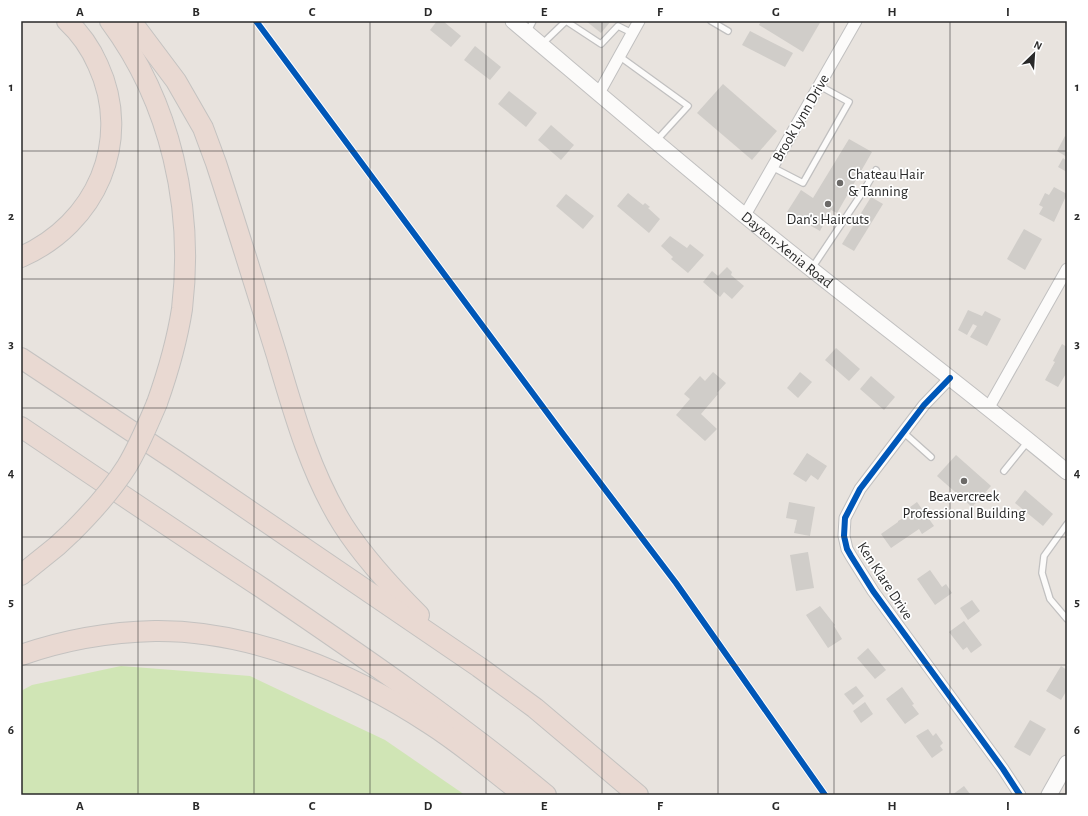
<svg xmlns="http://www.w3.org/2000/svg" width="1088" height="816" viewBox="0 0 1088 816" font-family="'Alegreya Sans',sans-serif">
  <style>
    .green { fill: #d0e5b5 }
    .building { fill: #d0cdc9 }
    .lines { fill: none; stroke-linecap: round; stroke-linejoin: round }
    .service-casing { stroke: #c1c0c0; stroke-width: 8 }
    .minor-casing { stroke: #c1c0c0; stroke-width: 13 }
    .secondary-casing { stroke: #c1c0c0; stroke-width: 17 }
    .motorway-casing { stroke: #c4c2c0; stroke-width: 22 }
    .service { stroke: #fcfbfa; stroke-width: 5.5 }
    .minor { stroke: #fcfbfa; stroke-width: 11 }
    .secondary { stroke: #fcfbfa; stroke-width: 15 }
    .motorway { stroke: #e9d9d2; stroke-width: 20 }
    .motorway-bridge-casing { stroke: #c4c2c0; stroke-width: 22; stroke-linecap: butt }
    .motorway-bridge { stroke: #e9d9d2; stroke-width: 20 }
    .cycleway-casing { stroke: #fff; stroke-width: 8 }
    .cycleway { stroke: #0057b8; stroke-width: 6 }
    .grid { fill: none; stroke: #292929; stroke-width: 1; stroke-opacity: 0.55 }
    .poi-dot { fill: #6c6a68; stroke: #fff; stroke-width: 1.5 }
    .labels { text-anchor: middle; dominant-baseline: central; stroke-width: 3.5; stroke-linejoin: round; paint-order: stroke }
    .street-label { font-size: 15px; fill: #292929; stroke: #fff }
    .poi-label { font-size: 15px; fill: #292929; stroke: #fff }
    .neatline { fill: none; stroke: #292929; stroke-width: 1.5 }
    .grid-label { font-size: 13px; text-anchor: middle; font-weight: bold; fill: #292929 }
  </style>
  <rect width="100%" height="100%" fill="#e8e3de"/>
  <polygon class="green" points="121,666 250,676 385,740 465,795 21,795 21,691 32,685"/>
  <g class="building">
    <polygon points="437,21 443,21 461,36 451,47 430,30"/>
    <polygon points="586,21 611,21 601,33"/>
    <polygon points="761,21 821,21 803,52 759,25"/>
    <polygon points="750,31 793,53 785,67 742,45"/>
    <polygon points="475,46 501,67 490,80 464,60"/>
    <polygon points="723,84 777,131 752,160 697,113"/>
    <polygon points="509,91 537,113 526,127 498,104"/>
    <polygon points="551,125 574,145 561,160 538,140"/>
    <polygon points="1065,136 1067,138 1067,157 1057,151"/>
    <polygon points="849,139 872,152 837,213 831,210 820,231 787,212 801,190 813,198"/>
    <polygon points="1063,158 1067,161 1067,172 1058,167"/>
    <polygon points="1054,187 1067,194 1054,222 1039,214 1043,207 1039,205 1045,193 1049,195"/>
    <polygon points="628,193 643,205 645,203 650,207 648,208 660,219 649,233 617,206"/>
    <polygon points="566,194 594,216 583,229 556,206"/>
    <polygon points="871,197 883,204 854,251 842,244"/>
    <polygon points="1024,229 1042,239 1025,270 1007,259"/>
    <polygon points="670,236 687,248 690,244 704,255 688,273 671,259 673,257 661,246"/>
    <polygon points="727,267 732,272 731,275 744,286 732,299 724,292 720,297 703,282 712,271 718,276"/>
    <polygon points="968,310 982,316 985,311 1001,319 987,346 970,337 977,326 973,324 967,335 958,330"/>
    <polygon points="1062,344 1067,347 1067,372 1058,387 1045,380 1055,362 1053,361"/>
    <polygon points="836,348 860,369 849,381 825,360"/>
    <polygon points="713,372 726,383 717,393 718,394 701,414 717,429 705,441 676,415 690,399 684,394 700,376 705,381"/>
    <polygon points="800,372 812,382 798,398 787,388"/>
    <polygon points="871,376 895,397 884,410 860,389"/>
    <polygon points="807,453 827,466 818,480 811,475 806,482 793,474"/>
    <polygon points="956,455 991,486 972,507 937,476"/>
    <polygon points="1025,490 1053,514 1043,526 1015,503"/>
    <polygon points="789,502 815,507 810,536 794,533 797,520 786,518"/>
    <polygon points="917,502 934,526 922,534 919,529 891,548 881,534 898,522 898,521 905,517 902,513"/>
    <polygon points="808,552 814,588 796,591 790,555"/>
    <polygon points="930,570 942,587 946,584 952,593 935,605 917,579"/>
    <polygon points="972,600 980,611 968,620 960,608"/>
    <polygon points="820,606 835,625 834,626 842,639 828,648 806,615"/>
    <polygon points="964,621 982,645 971,653 967,647 963,650 949,632"/>
    <polygon points="868,648 886,670 875,679 857,658"/>
    <polygon points="1061,666 1067,670 1067,690 1061,700 1046,691"/>
    <polygon points="856,686 864,696 853,705 844,694"/>
    <polygon points="902,687 914,704 912,705 919,714 905,724 886,699"/>
    <polygon points="865,702 873,714 861,723 853,711"/>
    <polygon points="1030,720 1046,729 1030,756 1014,747"/>
    <polygon points="928,729 933,736 936,733 943,743 940,746 943,750 932,758 916,736"/>
    <polygon points="964,786 970,794 968,795 952,795"/>
  </g>
  <g class="lines">
    <g class="service-casing">
      <g id="service">
        <polyline points="711,21 728,31"/>
        <polyline points="527,33 533,21"/>
        <polyline points="541,45 566,21 601,44 618,26 632,33"/>
        <polyline points="619,56 688,106 656,141"/>
        <polyline points="772,167 803,183 849,102 820,86"/>
        <polyline points="812,268 864,190 876,170"/>
        <polyline points="903,432 931,457"/>
        <polyline points="1004,471 1029,440"/>
        <polyline points="1067,524 1044,556 1042,573 1050,599 1067,619"/>
      </g>
    </g>
    <g class="minor-casing">
      <g id="minor">
        <polyline points="599,93 639,21"/>
        <polyline points="745,215 856,21"/>
        <polyline points="950,378 924,405 860,489 845,518 844,536 847,549 851,556 873,591 1003,769 1020,795"/>
        <polyline points="989,407 1067,269"/>
      </g>
    </g>
    <g class="secondary-casing">
      <g id="secondary">
        <path id="s1" d="M513,21C590,86 666,151 744,215C850,302 961,384 1067,472"/>
        <polyline points="1049,795 1067,763"/>
      </g>
    </g>
    <g class="motorway-casing">
      <g id="motorway">
        <path d="M110,21C171,103 194,208 182,309C177,341 168,372 157,403"/>
        <path d="M131,21L176,81L203,128L216,163C237,227 257,292 277,356C294,414 311,474 343,525C364,558 391,587 419,615"/>
        <path d="M21,257C96,224 133,141 98,65C91,49 80,33 67,21"/>
        <polyline points="21,358 178,462 479,667 535,708 638,795"/>
        <path d="M21,427C101,481 181,535 262,588C359,654 456,720 546,795"/>
        <polyline points="21,575 57,546 72,532"/>
        <path d="M21,655C64,640 109,632 155,631C250,630 351,672 430,724C463,745 493,771 524,795"/>
      </g>
    </g>
    <use href="#service" class="service"/>
    <use href="#minor" class="minor"/>
    <use href="#secondary" class="secondary"/>
    <use href="#motorway" class="motorway"/>
    <g class="motorway-bridge-casing">
      <path id="motorway-bridge" d="M72,532C92,512 112,490 127,466C139,446 148,424 157,403"/>
    </g>
    <use href="#motorway-bridge" class="motorway-bridge"/>
    <g class="cycleway-casing">
      <g id="cycleway">
        <polyline points="256,21 563,434 676,583 825,795"/>
        <polyline points="950,378 924,405 860,489 845,518 844,536 847,549 851,556 873,591 1003,769 1020,795"/>
      </g>
    </g>
    <use href="#cycleway" class="cycleway"/>
  </g>
  <path class="grid" d="M138,21V795M254,21V795M370,21V795M486,21V795M602,21V795M718,21V795M834,21V795M950,21V795M21,151H1067M21,279H1067M21,408H1067M21,537H1067M21,665H1067"/>
  <g class="poi-dot">
    <circle cx="840" cy="183" r="4"/>
    <circle cx="828" cy="204" r="4"/>
    <circle cx="964" cy="481" r="4"/>
  </g>
  <g class="labels">
    <g class="street-label">
      <text transform="translate(801 118) rotate(-60)">Brook Lynn Drive</text>
      <text stroke="none"><textPath href="#s1" startOffset="357">Dayton-Xenia Road</textPath></text>
      <text transform="translate(885 581) rotate(57)">Ken Klare Drive</text>
    </g>
    <g class="poi-label">
      <text x="848" y="174" text-anchor="start">Chateau Hair<tspan x="848" dy="17">&amp; Tanning</tspan></text>
      <text x="828" y="219">Dan's Haircuts</text>
      <text x="964" y="496">Beavercreek<tspan x="964" dy="17">Professional Building</tspan></text>
    </g>
  </g>
  <rect width="1088" height="816" fill="none" stroke="#ffffff" stroke-width="44"/>
  <g transform="translate(1034 54) rotate(25)" stroke="#ffffff" stroke-width="3" paint-order="stroke">
  <path d="M0-3L7 15L0 10L-7 15Z" fill="#292929"/>
  <text y="-6" font-size="11" font-weight="bold" text-anchor="middle" fill="#292929">N</text>
  </g>
  <rect x="22" y="22" width="1044" height="772" class="neatline"/>
  <g class="grid-label">
    <text x="80" y="16">A</text>
    <text x="196" y="16">B</text>
    <text x="312" y="16">C</text>
    <text x="428" y="16">D</text>
    <text x="544" y="16">E</text>
    <text x="660" y="16">F</text>
    <text x="776" y="16">G</text>
    <text x="892" y="16">H</text>
    <text x="1008" y="16">I</text>
    <text x="11" y="91">1</text>
    <text x="1077" y="91">1</text>
    <text x="11" y="220">2</text>
    <text x="1077" y="220">2</text>
    <text x="11" y="348">3</text>
    <text x="1077" y="348">3</text>
    <text x="11" y="477">4</text>
    <text x="1077" y="477">4</text>
    <text x="11" y="606">5</text>
    <text x="1077" y="606">5</text>
    <text x="11" y="734">6</text>
    <text x="1077" y="734">6</text>
    <text x="80" y="810">A</text>
    <text x="196" y="810">B</text>
    <text x="312" y="810">C</text>
    <text x="428" y="810">D</text>
    <text x="544" y="810">E</text>
    <text x="660" y="810">F</text>
    <text x="776" y="810">G</text>
    <text x="892" y="810">H</text>
    <text x="1008" y="810">I</text>
  </g>
</svg>
